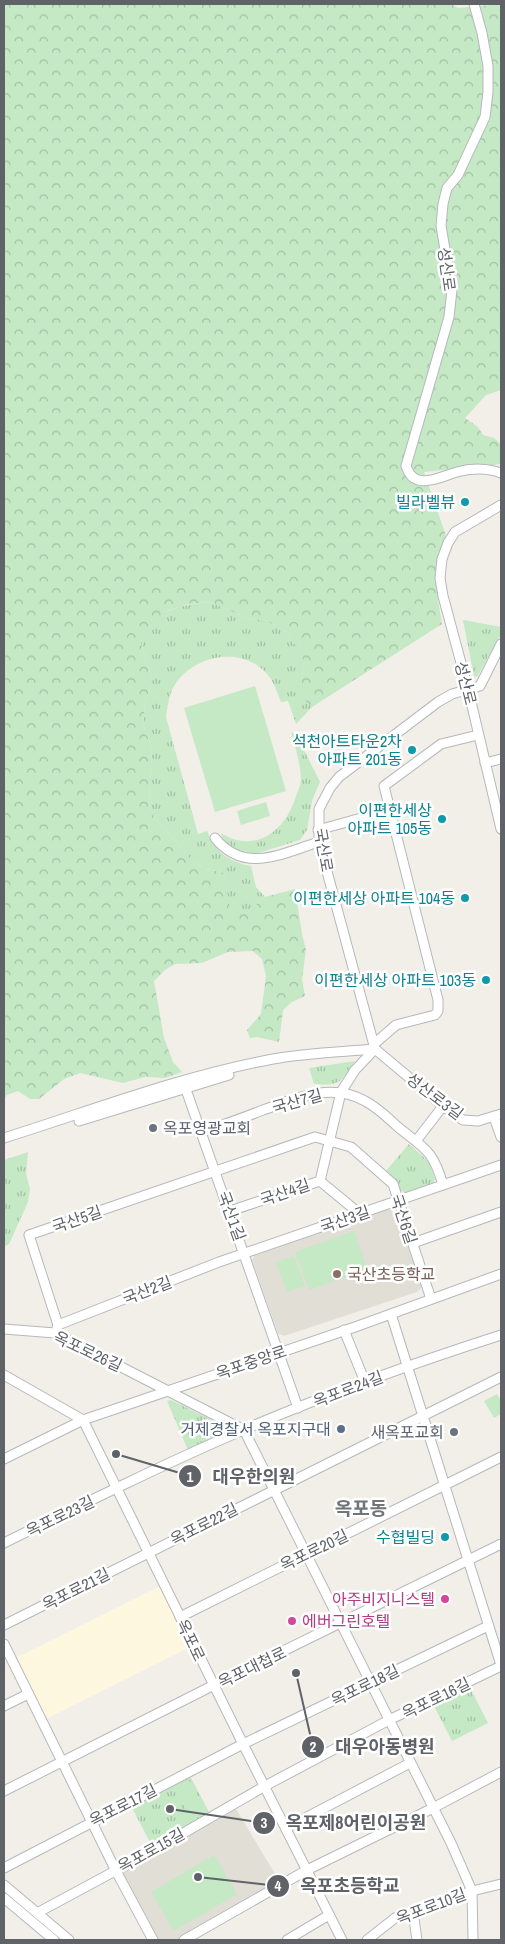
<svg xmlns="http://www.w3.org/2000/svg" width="505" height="1944" viewBox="0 0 505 1944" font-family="'Archivo Narrow','Noto Sans KR',sans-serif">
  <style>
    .commercial { fill: #fef7e0 }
    .education { fill: #e1ded6 }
    .grass { fill: url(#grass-tufts) }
    .forest { fill: url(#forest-crowns) }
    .pitch { fill: #c5e8c5 }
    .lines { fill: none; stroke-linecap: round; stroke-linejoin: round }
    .minor-casing { stroke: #b5b8bc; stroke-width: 11 }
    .minor { stroke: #fff; stroke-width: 9 }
    .culture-dot { fill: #0f9aa8; stroke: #fff; stroke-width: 2 }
    .worship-dot { fill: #6b7280; stroke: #fff; stroke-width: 2 }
    .education-dot { fill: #8d6e63; stroke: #fff; stroke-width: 2 }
    .service-dot { fill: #5c6f8a; stroke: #fff; stroke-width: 2 }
    .hotel-dot { fill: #d1479c; stroke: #fff; stroke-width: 2 }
    .labels { text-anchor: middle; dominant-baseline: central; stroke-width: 5; stroke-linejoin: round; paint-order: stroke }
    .street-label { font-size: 16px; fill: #5f6368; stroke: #fff }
    .culture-label { font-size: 16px; fill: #0d838f; stroke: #fff; text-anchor: end }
    .worship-label { font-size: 16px; fill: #5b616d; stroke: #fff; text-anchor: start }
    .education-label { font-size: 16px; fill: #785e54; stroke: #fff; text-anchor: start }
    .service-label { font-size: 16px; fill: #4e5e75; stroke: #fff; text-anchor: end }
    .hotel-label { font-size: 16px; fill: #b23c85; stroke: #fff; text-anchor: end }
    .quarter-label { font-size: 19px; font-weight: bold; fill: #70757a; stroke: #fff }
    .leader { fill: none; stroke: #5f6368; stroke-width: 2 }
    .callout-dot { fill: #5f6368; stroke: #fff; stroke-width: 2 }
    .mark-label { font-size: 15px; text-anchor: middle; font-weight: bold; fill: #fff }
    .callout-label { font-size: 18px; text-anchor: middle; font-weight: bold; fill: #5f6368; stroke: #fff; stroke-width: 5; stroke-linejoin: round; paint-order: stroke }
  </style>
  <defs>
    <pattern id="grass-tufts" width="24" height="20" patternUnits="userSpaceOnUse" patternTransform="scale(1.25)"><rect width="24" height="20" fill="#c5e8c5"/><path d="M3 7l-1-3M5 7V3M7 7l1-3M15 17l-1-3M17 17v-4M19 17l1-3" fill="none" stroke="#a3c0a4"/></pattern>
    <pattern id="forest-crowns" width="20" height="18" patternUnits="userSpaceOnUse" patternTransform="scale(1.25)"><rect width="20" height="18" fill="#c5e8c5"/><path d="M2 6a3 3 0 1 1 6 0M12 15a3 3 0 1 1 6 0" fill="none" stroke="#a3c0a4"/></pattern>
  </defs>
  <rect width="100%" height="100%" fill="#f1efe8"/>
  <polygon class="commercial" points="164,1584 194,1645 42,1721 12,1660"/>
  <g class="education">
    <polygon points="389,1206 394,1209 422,1287 417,1292 284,1336 278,1333 252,1260 256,1253"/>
    <polygon points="233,1804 281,1884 184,1940 153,1940 116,1871"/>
  </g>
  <g class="grass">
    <path d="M211,602L249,619L267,621L285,631L292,642L302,649C302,656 304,663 303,670C301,684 300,698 312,707L296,724L288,701L281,702C277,692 274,682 267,674C243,646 196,654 176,683C169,693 168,705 166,717L198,834L207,831C215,852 229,862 251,866L256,887L265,897L247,913L229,909L224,873L207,869L193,862L154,817L149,801L152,747L143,726L145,701L153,682L141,643C144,637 147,630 150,625C164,607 190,604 211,602Z"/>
    <polygon points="463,620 501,627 501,634 477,677 474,676"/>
    <path d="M291,732L297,736L320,782L312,801L307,830L300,840L258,853H250L232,848L223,841L221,833C256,855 286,830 296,796C298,791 300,786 301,781C301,764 295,747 291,732Z"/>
    <path d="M355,1061C339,1082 343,1086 314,1084L309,1068Z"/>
    <polygon points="409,1144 429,1162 435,1179 432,1185 406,1193 400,1190 396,1181 386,1171"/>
    <polygon points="28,1152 26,1174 30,1189 28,1202 9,1244 4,1247 4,1160"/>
    <polygon points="171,1400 228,1428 228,1433 188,1450 167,1401"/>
    <polygon points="469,1686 488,1723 452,1741 433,1704"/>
    <polygon points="188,1772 211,1816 154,1850 129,1802"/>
  </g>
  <path class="forest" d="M4,4H451L458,8L501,4V390L486,395L465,418L478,427L483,435L494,438L501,444V464L424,472L446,536C431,572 436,587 442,624L312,707C298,696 300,686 303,670C304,663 302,656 302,649L292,642L285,631L267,621L249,619L211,602L189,604L169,610L151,624L141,643L153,682L145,701L143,726L152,747L149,801L154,817L193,862L207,869L224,873L230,909L247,913L265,897L295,889L302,934L306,950L302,979L305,996L292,1002L283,1010L279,1042L257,1037L250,1038L247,1030L261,1014L266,976L262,959L253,951L228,952L202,963L175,964L165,970L154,981L164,1038L173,1062L182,1072L165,1078L145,1077L123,1083L80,1073L64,1079L39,1099H30L18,1091L7,1095L4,1099Z"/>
  <g class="pitch">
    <polygon points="255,686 286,791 215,812 184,708"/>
    <polygon points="266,802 270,816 241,825 237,811"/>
    <polygon points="354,1231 367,1269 309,1290 295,1252"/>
    <polygon points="294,1256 305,1286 287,1292 276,1262"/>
    <polygon points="497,1394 501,1401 501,1414 494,1418 484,1401"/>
    <polygon points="188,1779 206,1812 192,1820 173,1786"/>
    <polygon points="214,1855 237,1894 174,1931 151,1892"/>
  </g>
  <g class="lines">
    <g class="minor-casing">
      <g id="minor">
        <path d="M474,4L482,33L488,66V92L485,117L458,175L447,188L443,204L441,226L452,290L449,317L406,466C408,472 411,478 418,480C431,483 446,475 457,472C471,468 488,468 501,473"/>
        <polyline points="501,505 455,532 448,543 442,559 440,578 443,596 468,689 501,829"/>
        <polyline points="485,763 501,759"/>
        <polyline points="318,830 390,810"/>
        <path d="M215,838C245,875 282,853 319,842"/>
        <polyline points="374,1044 396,1025 435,1015 438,1011 438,1000 384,786 441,744 478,735"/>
        <polyline points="375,1049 319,842 319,809 330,788 339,777 438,702 452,694 480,686 501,644"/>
        <polyline points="375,1049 443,1106 463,1120 478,1121 501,1114"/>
        <polyline points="184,1084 298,1408"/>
        <polyline points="494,1117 501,1137"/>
        <polyline points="79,1121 229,1075"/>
        <path d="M202,1132C223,1125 243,1118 263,1110C297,1098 331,1082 365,1101C377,1107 388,1118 398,1127C425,1149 433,1150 443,1185"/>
        <path d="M4,1138C93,1110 181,1076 273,1059C306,1053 341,1052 375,1049"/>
        <polyline points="416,1141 443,1106"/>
        <polyline points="320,1181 341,1092 355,1070 375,1049"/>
        <polyline points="230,1211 320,1181 360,1214"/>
        <polyline points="413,1243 501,1212"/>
        <polyline points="391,1314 501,1665"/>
        <polyline points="58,1325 29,1235 315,1137 351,1147 393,1184 431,1299"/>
        <polyline points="57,1328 58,1325 219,1262 501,1165"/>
        <polyline points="4,1329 55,1333 244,1430 451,1843 472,1891 473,1940"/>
        <polyline points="344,1330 365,1382"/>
        <polyline points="4,1375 83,1420 243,1744 342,1940"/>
        <polyline points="4,1459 83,1420 355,1327 501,1274"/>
        <path d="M4,1543C83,1504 162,1465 243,1430C327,1394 414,1363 501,1335"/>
        <polyline points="180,1617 501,1457"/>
        <polyline points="4,1625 501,1377"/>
        <polyline points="4,1644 116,1871 153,1940"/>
        <polyline points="4,1706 28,1694"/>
        <polyline points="4,1791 214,1685 501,1544"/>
        <polyline points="286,1828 410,1763"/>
        <polyline points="4,1868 243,1744 488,1626"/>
        <polyline points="4,1885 69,1940"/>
        <polyline points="4,1898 54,1940"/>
        <polyline points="413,1912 417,1940"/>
        <polyline points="37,1913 154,1850 265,1786 389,1720 501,1666"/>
        <polyline points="184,1940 307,1870 433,1808 501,1772"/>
        <polyline points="287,1940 329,1915"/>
        <polyline points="367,1940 395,1918 472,1891 501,1884"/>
      </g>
    </g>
    <use href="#minor" class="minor"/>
  </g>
  <g class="culture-dot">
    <circle cx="465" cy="502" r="5"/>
    <circle cx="412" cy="750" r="5"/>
    <circle cx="442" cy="819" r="5"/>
    <circle cx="465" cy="898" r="5"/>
    <circle cx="486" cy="980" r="5"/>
    <circle cx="445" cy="1537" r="5"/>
  </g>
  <g class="worship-dot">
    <circle cx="153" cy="1128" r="5"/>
    <circle cx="454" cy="1432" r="5"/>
  </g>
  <circle class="education-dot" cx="337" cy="1274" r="5"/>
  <circle class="service-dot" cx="341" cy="1429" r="5"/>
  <g class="hotel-dot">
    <circle cx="445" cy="1599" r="5"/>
    <circle cx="292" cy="1621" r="5"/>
  </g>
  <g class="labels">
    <g class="street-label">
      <text transform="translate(447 269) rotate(82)">성산로</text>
      <text transform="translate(466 683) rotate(76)">성산로</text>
      <text transform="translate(324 850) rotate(80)">국산로</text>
      <text transform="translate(435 1096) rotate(37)">성산로3길</text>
      <text transform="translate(297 1101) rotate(-16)">국산7길</text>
      <text transform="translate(285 1192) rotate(-19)">국산4길</text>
      <text transform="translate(232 1216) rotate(70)">국산1길</text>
      <text transform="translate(77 1219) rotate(-19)">국산5길</text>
      <text transform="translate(345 1219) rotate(-19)">국산3길</text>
      <text transform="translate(404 1219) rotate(72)">국산6길</text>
      <text transform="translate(147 1290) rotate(-21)">국산2길</text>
      <text transform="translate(88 1351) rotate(25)">옥포로26길</text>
      <text transform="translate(251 1362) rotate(-19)">옥포중앙로</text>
      <text transform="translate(348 1389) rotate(-21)">옥포로24길</text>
      <text transform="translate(60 1516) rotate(-26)">옥포로23길</text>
      <text transform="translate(204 1524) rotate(-27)">옥포로22길</text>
      <text transform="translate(314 1550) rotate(-26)">옥포로20길</text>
      <text transform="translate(76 1589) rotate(-27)">옥포로21길</text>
      <text transform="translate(191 1640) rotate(64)">옥포로</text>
      <text transform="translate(252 1667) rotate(-26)">옥포대첩로</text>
      <text transform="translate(365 1685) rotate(-26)">옥포로18길</text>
      <text transform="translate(436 1698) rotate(-26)">옥포로16길</text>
      <text transform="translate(123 1805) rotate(-27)">옥포로17길</text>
      <text transform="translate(151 1850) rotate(-29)">옥포로15길</text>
      <text transform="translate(431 1906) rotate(-21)">옥포로10길</text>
    </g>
    <g class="culture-label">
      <text x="455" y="502">빌라벨뷰</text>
      <text x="402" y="741">석천아트타운2차<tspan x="402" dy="18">아파트 201동</tspan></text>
      <text x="432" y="810">이편한세상<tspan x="432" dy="18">아파트 105동</tspan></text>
      <text x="455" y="898">이편한세상 아파트 104동</text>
      <text x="476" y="980">이편한세상 아파트 103동</text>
      <text x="435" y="1537">수협빌딩</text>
    </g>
    <g class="worship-label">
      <text x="163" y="1128">옥포영광교회</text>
      <text x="444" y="1432" text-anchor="end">새옥포교회</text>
    </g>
    <g class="education-label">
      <text x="347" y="1274">국산초등학교</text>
    </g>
    <g class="service-label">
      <text x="331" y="1429">거제경찰서 옥포지구대</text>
    </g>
    <g class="hotel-label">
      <text x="435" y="1599">아주비지니스텔</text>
      <text x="302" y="1621" text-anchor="start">에버그린호텔</text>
    </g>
    <g class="quarter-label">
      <text x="361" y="1508">옥포동</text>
    </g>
  </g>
  <path class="leader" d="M116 1454L190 1476M296 1673L313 1747M170 1809L264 1823M198 1877L278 1886"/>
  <g class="callout-dot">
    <circle cx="116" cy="1454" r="5"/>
    <circle cx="296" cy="1673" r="5"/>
    <circle cx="170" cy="1809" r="5"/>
    <circle cx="198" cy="1877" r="5"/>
    <circle cx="190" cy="1476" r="12"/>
    <circle cx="313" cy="1747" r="12"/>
    <circle cx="264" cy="1823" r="12"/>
    <circle cx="278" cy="1886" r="12"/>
  </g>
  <g class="mark-label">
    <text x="190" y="1482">1</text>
    <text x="313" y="1752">2</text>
    <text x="264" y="1828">3</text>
    <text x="278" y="1891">4</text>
  </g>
  <g class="callout-label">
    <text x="254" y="1483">대우한의원</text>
    <text x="385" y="1753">대우아동병원</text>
    <text x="356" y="1829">옥포제8어린이공원</text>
    <text x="350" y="1892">옥포초등학교</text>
  </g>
  <rect width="505" height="1944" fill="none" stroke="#5f6368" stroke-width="10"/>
</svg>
